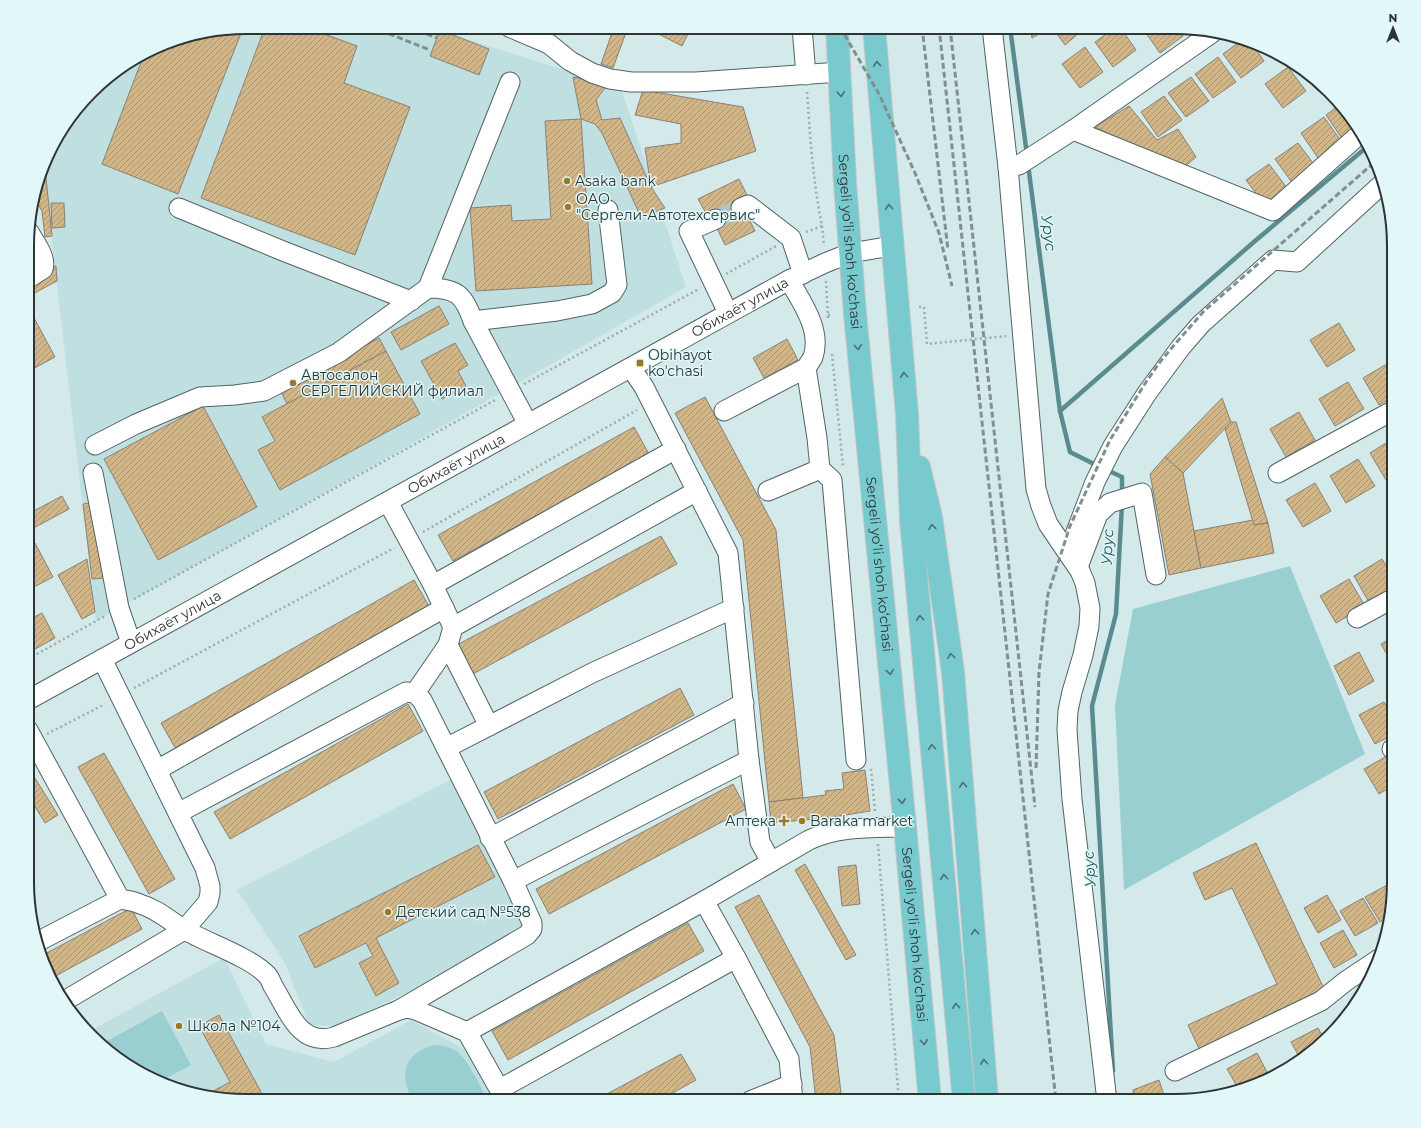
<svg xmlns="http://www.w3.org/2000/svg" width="1421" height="1128" viewBox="0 0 1421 1128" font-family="Montserrat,sans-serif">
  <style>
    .built { fill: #c0dfe0 }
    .green { fill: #99cfd1 }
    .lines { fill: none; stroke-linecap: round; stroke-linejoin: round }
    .stream { stroke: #5a8c8f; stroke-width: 4.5 }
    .building { fill: url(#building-hatch); stroke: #898174 }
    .minor-tunnel { stroke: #b2c5c6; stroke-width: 19; stroke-dasharray: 19 10; stroke-linecap: butt }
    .minor-casing { stroke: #516465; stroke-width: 21 }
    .major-casing { stroke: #c4c6c6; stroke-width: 24 }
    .path { stroke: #9bacac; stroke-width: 2.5; stroke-dasharray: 2 3; stroke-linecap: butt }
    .minor { stroke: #fff; stroke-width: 19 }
    .major { stroke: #79cace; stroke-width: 22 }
    .rail { stroke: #808f90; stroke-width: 3; stroke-dasharray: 6 3; stroke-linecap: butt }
    .oneway { stroke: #4b7072 }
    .poi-dot { fill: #9f7625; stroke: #e1f7f8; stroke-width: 1.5 }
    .labels { text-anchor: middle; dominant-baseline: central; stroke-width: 3; stroke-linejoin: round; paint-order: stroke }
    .poi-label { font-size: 14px; fill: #2c3434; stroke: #e1f7f8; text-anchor: start }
    .street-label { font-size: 14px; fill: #2c3434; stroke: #e1f7f8 }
    .water-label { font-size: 15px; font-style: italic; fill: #195558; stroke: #e1f7f8 }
    .rim { fill: none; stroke: #2c3434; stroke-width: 2 }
  </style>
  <defs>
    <pattern id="building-hatch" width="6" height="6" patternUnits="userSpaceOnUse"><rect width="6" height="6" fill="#d2b688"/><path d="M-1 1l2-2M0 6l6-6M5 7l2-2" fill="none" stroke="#ab9570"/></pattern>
  </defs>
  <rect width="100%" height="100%" fill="#d4e9ea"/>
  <g class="built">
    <polygon points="246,27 429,27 621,88 686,287 348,480 96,621 44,172 56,137 102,81 175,39"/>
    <polygon points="454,778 535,934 335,1026 309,1025 284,961 237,890"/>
    <polygon points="224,958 266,1044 334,1062 411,1020 468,1051 497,1101 232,1101 162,1084 101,1046 90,1031"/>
  </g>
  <g class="green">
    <polygon points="1290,566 1365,754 1124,890 1115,705 1133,609"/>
    <polygon points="162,1011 191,1065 159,1082 100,1045"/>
    <path d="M436,1045C443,1046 449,1047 455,1050C467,1057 481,1087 488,1101H413C398,1074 405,1051 436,1045Z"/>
  </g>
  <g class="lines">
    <g class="stream">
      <polyline points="1010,27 1027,155"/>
      <polyline points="1028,164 1060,411 1070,452 1098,466"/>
      <polyline points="1060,411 1255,241 1368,146"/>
      <polyline points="1107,470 1122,477 1122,494"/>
      <polyline points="1113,1071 1092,706 1116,614 1122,504"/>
    </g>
  </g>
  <g class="building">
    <polygon points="265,27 305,27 357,46 344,83 410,107 355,255 201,198"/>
    <polygon points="614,27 628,27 613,68 601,64"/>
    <polygon points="645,27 685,27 690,30 682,46"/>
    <polygon points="1030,27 1051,27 1032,38"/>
    <polygon points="1052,27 1086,27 1065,45"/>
    <polygon points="1116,27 1120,27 1136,50 1113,67 1095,42"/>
    <polygon points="1144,27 1177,27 1183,36 1160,53 1143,29"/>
    <polygon points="243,28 178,194 102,164 143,57 175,39"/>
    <polygon points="440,30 489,49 479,75 430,56"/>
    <polygon points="1242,40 1250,41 1264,61 1241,78 1223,54"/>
    <polygon points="1085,47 1103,72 1080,88 1062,64"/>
    <polygon points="1218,57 1236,82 1213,98 1195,74"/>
    <polygon points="1288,67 1306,91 1283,108 1265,84"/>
    <polygon points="573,77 608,84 596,100 602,120 620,118 651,187 665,208 641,217 602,133 595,124 581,119"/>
    <polygon points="1191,77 1209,101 1186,117 1168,93"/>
    <polygon points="643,90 743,107 756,151 651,187 645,148 681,143 681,124 635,115"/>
    <polygon points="1164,96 1182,120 1158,137 1141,112"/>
    <polygon points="1341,104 1349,113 1358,129 1343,140 1326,115"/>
    <polygon points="1129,106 1157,140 1178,129 1196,157 1182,169 1095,127"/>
    <polygon points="1324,117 1341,141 1318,158 1301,133"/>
    <polygon points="581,119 592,284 476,291 470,208 511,205 512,221 551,219 545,121"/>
    <polygon points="1298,143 1316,167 1293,184 1275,159"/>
    <polygon points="1269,164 1287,188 1264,204 1246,180"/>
    <polygon points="45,168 52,236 45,237 42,211 35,199"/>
    <polygon points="739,179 747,195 737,199 743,212 745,211 755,231 725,245 715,224 707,215 698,199"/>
    <polygon points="51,203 64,203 65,227 52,228"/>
    <polygon points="56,266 57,281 29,296 29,280"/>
    <polygon points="439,306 449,324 401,350 391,332"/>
    <polygon points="32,314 55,357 29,371 29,316"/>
    <polygon points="1339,323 1355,350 1327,367 1310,340"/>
    <polygon points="379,338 386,351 287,404 281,391"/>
    <polygon points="787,339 798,360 764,378 753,358"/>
    <polygon points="455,343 468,365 458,371 466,386 442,399 421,361"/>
    <polygon points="386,351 420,414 280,490 258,450 275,441 262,417"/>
    <polygon points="1392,361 1394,365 1394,396 1379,405 1363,378"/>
    <polygon points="1348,382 1364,409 1335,426 1319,399"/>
    <polygon points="705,397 776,530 803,798 769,802 743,540 675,413"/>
    <polygon points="1222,398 1231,422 1183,473 1165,457"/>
    <polygon points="203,406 257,507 158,560 104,459"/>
    <polygon points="1299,412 1315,440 1286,457 1270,429"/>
    <polygon points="1231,422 1236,422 1268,523 1254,525 1225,429"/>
    <polygon points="634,427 649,454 453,561 438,535"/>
    <polygon points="1394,438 1394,476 1386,480 1370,453"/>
    <polygon points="1165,457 1183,473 1201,568 1169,575 1150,474"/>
    <polygon points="1358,459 1375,486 1346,503 1330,476"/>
    <polygon points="1315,483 1331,511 1303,527 1286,500"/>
    <polygon points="62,496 69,509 28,531 28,514"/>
    <polygon points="95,502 104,578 92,579 83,504"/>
    <polygon points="1253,520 1254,525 1268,523 1274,553 1201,568 1194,531"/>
    <polygon points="661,536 677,564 471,675 455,646"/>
    <polygon points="35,543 53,577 28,590 28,547"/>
    <polygon points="1394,553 1394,570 1386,557"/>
    <polygon points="87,559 95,612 82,619 58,575"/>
    <polygon points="1382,559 1394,578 1394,590 1370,604 1354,576"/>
    <polygon points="1349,579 1365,606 1336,623 1320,596"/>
    <polygon points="414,580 430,608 177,751 161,723"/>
    <polygon points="28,592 34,602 28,605"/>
    <polygon points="42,613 55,638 28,653 28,620"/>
    <polygon points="1394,637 1394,667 1381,644"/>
    <polygon points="1359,652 1374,681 1349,695 1334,666"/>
    <polygon points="680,688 694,715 498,819 484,792"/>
    <polygon points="1384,702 1394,719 1394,734 1375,744 1359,715"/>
    <polygon points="408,704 423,731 230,839 214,812"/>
    <polygon points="104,753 175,879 149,894 78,767"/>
    <polygon points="1387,756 1394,766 1394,785 1379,794 1364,769"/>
    <polygon points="28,767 58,815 45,823 28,795"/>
    <polygon points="865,770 870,811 827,818 771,823 769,802 826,795 825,791 844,789 842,773"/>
    <polygon points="733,784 746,809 549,914 536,889"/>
    <polygon points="1256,843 1326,993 1200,1051 1188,1025 1277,984 1232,888 1205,900 1193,873"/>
    <polygon points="478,845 495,877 376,938 399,983 376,996 359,963 373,956 366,943 315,968 299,936"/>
    <polygon points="805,864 856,955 846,960 795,870"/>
    <polygon points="856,865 860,904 842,906 838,867"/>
    <polygon points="1389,884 1394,892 1394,897 1389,917 1380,922 1365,897"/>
    <polygon points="759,895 834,1035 842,1101 816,1101 810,1047 735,907"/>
    <polygon points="1327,895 1341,920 1318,933 1304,908"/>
    <polygon points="1363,898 1378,923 1355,936 1340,911"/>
    <polygon points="131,908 142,929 50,979 43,955"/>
    <polygon points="688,923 704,951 508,1060 492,1031"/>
    <polygon points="1343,930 1357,955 1334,968 1320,943"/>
    <polygon points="1354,1003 1349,1012 1346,1008"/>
    <polygon points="219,1015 266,1101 232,1101 206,1095 230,1082 199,1026"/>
    <polygon points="1318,1028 1325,1040 1308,1056 1301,1060 1291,1042"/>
    <polygon points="1257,1053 1270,1078 1259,1084 1238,1088 1227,1069"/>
    <polygon points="681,1054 696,1080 658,1101 594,1101"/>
    <polygon points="1159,1080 1166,1101 1134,1101 1133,1090"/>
  </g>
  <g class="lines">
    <polyline class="minor-tunnel" points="716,219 741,208"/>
    <g class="minor-casing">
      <g id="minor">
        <polyline points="509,27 549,44 570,61 592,73 610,79 631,82 696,82 840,72"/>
        <polyline points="802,27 806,75"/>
        <polyline points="992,27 1008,167 1036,489 1041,506 1048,524 1080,571 1085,583 1090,608 1089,626 1083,655 1072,692 1068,711 1067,730 1072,799 1107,1101"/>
        <polyline points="1073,130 1273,211 1361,133"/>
        <polyline points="1008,167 1019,165 1073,130 1212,33"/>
        <polyline points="179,208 283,251 411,301"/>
        <polyline points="741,208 748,205 791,238 803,274"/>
        <polyline points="716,219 689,231 728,313"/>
        <path d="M29,278L43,269C47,257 35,243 29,232"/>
        <polyline points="428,288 510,82"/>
        <polyline points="473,321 557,311 592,304 612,293 617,285 608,210"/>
        <polyline points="631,368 644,387 728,553 749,760 760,842 771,862"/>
        <path d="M724,411L806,368C808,365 811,361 813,357C822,330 802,303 789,280"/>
        <path d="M95,445L136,424L200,397L235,395L264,391L338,353L428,288C457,288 464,295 473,321L528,424"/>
        <polyline points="820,469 832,480 856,760"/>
        <polyline points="93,473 119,608 131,643"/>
        <polyline points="1278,473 1394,410"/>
        <polyline points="768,491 820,469 817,438 806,368"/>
        <polyline points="388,502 433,585 453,627 448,645 489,726"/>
        <polyline points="1068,553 1095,482 1113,446 1147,393 1181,347 1201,324 1273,260 1297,262 1382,184"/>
        <polyline points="1078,567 1098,514 1110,503 1142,493 1156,575"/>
        <polyline points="433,585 676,449"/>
        <polyline points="1357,618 1394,598"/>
        <polyline points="453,627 697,491"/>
        <polyline points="415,693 448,645"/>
        <path id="s1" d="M28,700L789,280L825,263L850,253L892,246"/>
        <path d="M28,730L120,899C126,900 134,901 140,904C157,909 170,921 185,930C207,943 250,957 267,975C270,978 271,982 273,986C288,1010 299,1047 334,1037L399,1010L407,1008L416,1010L467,1032L506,1101"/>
        <polyline points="446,748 592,673 734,608"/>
        <polyline points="1392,749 1394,748"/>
        <polyline points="157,770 444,608"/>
        <polyline points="178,813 406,692 415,693 422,700 513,881 749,760"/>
        <polyline points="490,838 744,703"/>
        <polyline points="704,901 736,958 789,1059 793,1101"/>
        <polyline points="39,941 120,899"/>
        <polyline points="66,1000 184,930 208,902 210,893 210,886 205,868 102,659"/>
        <polyline points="399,1010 527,935 532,929 532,923 513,881"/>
        <path d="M467,1032L704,901L809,840C839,826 872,828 905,827"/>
        <polyline points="1175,1071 1321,1001 1346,981 1379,959"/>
        <polyline points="500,1089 736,958"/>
        <polyline points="750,1101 792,1084"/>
      </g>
    </g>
    <g class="major-casing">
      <g id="major">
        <path id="s2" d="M837,27L845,183L855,314L905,827L930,1101"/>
        <polyline points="874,27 907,414 911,520 964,1101"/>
        <polyline points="919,467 931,517 953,672 987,1101"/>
      </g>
    </g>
    <g class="path">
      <polyline points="822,226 824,246"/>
      <path d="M806,232L822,226C813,182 810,136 807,91"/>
      <polyline points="726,274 776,246"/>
      <polyline points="826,281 828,318"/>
      <polyline points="919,307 924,307 927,344 1006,336"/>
      <polyline points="828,315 833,315"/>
      <polyline points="832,354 843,467"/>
      <polyline points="524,384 699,289"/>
      <polyline points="423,532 637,410"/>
      <polyline points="134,599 497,399"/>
      <polyline points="28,659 105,616"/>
      <polyline points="134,688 394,548"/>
      <polyline points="47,734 105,704"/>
      <polyline points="871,769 875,811"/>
      <polyline points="878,844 899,1101"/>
    </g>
    <use href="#minor" class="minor"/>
    <use href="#major" class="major"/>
    <g class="rail">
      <polyline points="372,27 430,50"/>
      <polyline points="410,27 437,38"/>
      <polyline points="840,27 879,94 915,173 939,233 952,286"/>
      <polyline points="922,27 948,250"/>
      <polyline points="939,27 1056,1101"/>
      <polyline points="950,27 1035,807"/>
      <polyline points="1036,768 1039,672 1048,594 1070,526 1110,440 1146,382 1160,362 1175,344 1204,311 1376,161"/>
    </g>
  </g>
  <defs><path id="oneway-chevron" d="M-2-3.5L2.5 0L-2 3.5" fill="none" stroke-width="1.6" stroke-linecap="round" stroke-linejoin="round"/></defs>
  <g class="oneway">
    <use href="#oneway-chevron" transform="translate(877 64) rotate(-94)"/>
    <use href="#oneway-chevron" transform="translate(841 94) rotate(87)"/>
    <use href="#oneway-chevron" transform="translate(889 207) rotate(-95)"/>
    <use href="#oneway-chevron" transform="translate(858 347) rotate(84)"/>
    <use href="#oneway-chevron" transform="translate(904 375) rotate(-95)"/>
    <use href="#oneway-chevron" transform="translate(932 527) rotate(-99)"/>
    <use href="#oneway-chevron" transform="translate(920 618) rotate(-95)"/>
    <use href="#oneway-chevron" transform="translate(951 656) rotate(-98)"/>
    <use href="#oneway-chevron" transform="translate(890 672) rotate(84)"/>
    <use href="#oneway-chevron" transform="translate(932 747) rotate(-95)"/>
    <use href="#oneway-chevron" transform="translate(963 785) rotate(-95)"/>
    <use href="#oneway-chevron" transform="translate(902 801) rotate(84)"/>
    <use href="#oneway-chevron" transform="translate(944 877) rotate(-95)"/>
    <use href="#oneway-chevron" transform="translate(975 932) rotate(-94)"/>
    <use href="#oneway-chevron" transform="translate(956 1006) rotate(-95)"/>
    <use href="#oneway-chevron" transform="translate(924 1042) rotate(85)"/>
    <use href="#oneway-chevron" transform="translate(984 1062) rotate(-94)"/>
  </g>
  <g class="poi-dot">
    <circle cx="567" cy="181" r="4"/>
    <circle cx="568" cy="207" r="4"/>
    <rect x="636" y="359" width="8" height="8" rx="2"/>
    <circle cx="293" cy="383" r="4"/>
    <path d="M782 815h4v4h4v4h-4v4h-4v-4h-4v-4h4z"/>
    <circle cx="802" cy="821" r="4"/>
    <circle cx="388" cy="912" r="4"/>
    <circle cx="179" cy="1026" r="4"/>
  </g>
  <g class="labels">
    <g class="poi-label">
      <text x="575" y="181">Asaka bank</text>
      <text x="576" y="199">ОАО<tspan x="576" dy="16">"Сергели-Автотехсервис"</tspan></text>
      <text x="648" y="355">Obihayot<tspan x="648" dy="16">ko'chasi</tspan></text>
      <text x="301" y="375">Автосалон<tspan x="301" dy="16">СЕРГЕЛИЙСКИЙ филиал</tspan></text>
      <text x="776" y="821" text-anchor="end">Аптека</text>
      <text x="810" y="821">Baraka market</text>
      <text x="396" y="912">Детский сад №538</text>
      <text x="187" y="1026">Школа №104</text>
    </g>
    <g class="street-label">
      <text stroke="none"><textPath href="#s2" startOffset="215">Sergeli yo‘li shoh ko‘chasi</textPath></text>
      <text stroke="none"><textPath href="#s1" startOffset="813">Обихаёт улица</textPath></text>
      <text stroke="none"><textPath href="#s1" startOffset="489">Обихаёт улица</textPath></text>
      <text stroke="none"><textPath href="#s2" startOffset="539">Sergeli yo‘li shoh ko‘chasi</textPath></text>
      <text stroke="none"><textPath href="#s1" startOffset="165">Обихаёт улица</textPath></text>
      <text stroke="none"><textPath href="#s2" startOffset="911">Sergeli yo‘li shoh ko‘chasi</textPath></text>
    </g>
    <g class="water-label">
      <text transform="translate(1049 233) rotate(83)">Урус</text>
      <text transform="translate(1107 547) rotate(-87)">Урус</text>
      <text transform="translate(1089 869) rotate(-93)">Урус</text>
    </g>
  </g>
  <path d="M0 0H1421V1128H0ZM246 34H1175A212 212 0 0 1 1387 246V882A212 212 0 0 1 1175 1094H246A212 212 0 0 1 34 882V246A212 212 0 0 1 246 34Z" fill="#e1f7f8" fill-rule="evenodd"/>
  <path class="rim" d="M246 34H1175A212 212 0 0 1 1387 246V882A212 212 0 0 1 1175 1094H246A212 212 0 0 1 34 882V246A212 212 0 0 1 246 34Z"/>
  <g transform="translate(1393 28)" stroke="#e1f7f8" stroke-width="3" paint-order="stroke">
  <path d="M0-3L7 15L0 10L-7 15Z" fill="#2c3434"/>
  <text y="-6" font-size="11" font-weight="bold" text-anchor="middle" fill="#2c3434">N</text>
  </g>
</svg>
